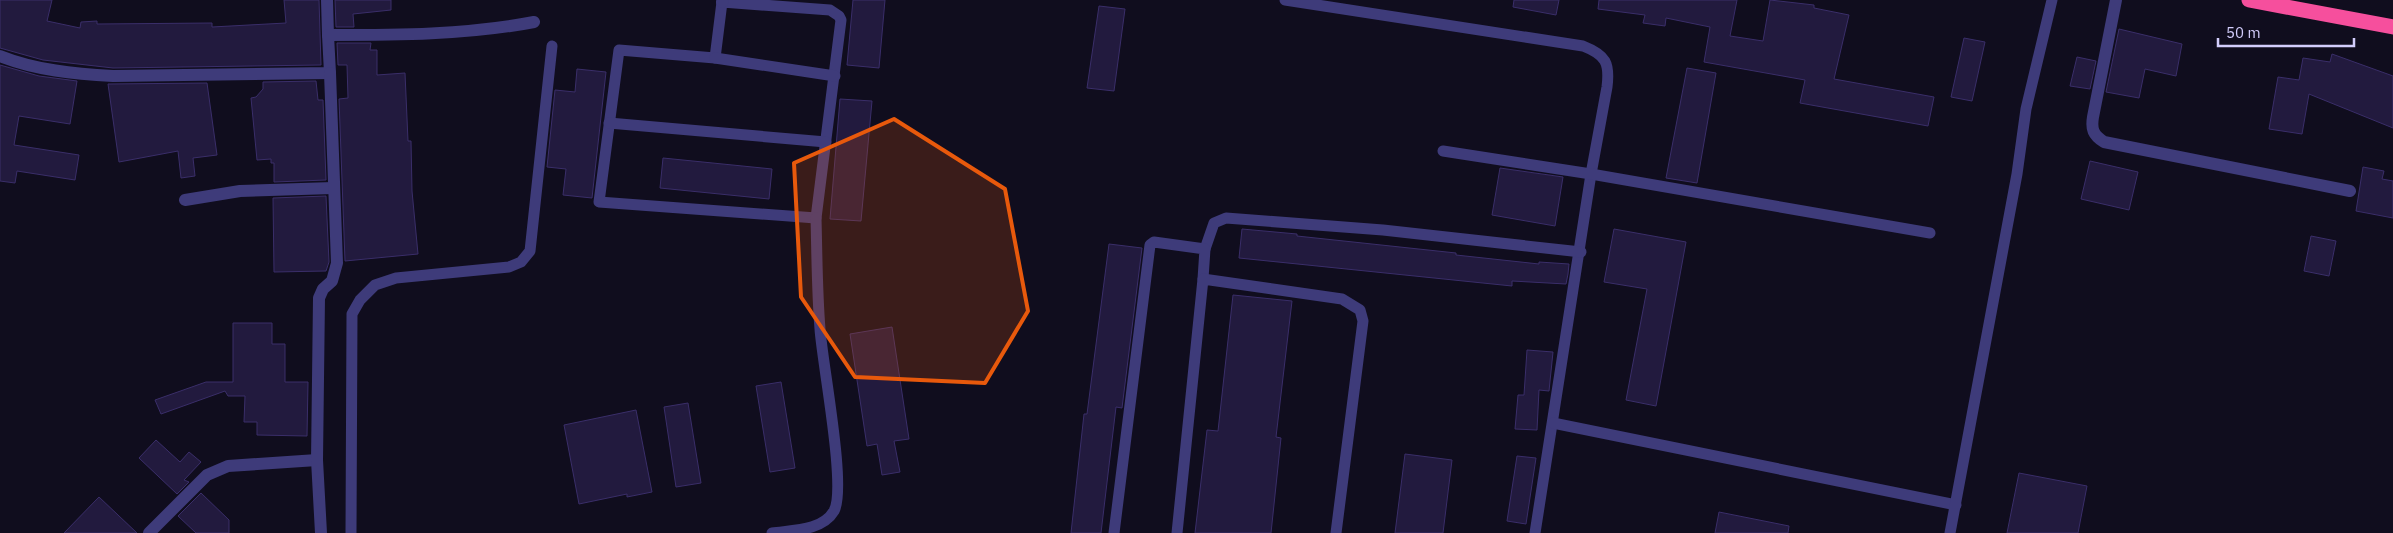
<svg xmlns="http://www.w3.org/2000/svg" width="2393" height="533" viewBox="0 0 2393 533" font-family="'IBM Plex Sans',sans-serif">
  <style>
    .building { fill: #221a3e; stroke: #3a2e69 }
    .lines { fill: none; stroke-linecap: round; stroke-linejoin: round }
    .lane { stroke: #3e3b7a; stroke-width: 11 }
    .street { stroke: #3e3b7a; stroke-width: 12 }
    .highway { stroke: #f64f9d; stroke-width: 15 }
    .marked { fill: #e8590c; fill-opacity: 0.2; stroke: #e8590c; stroke-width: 4; stroke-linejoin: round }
  </style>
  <rect width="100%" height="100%" fill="#100d1e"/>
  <g class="building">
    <polygon points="0,0 52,0 47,21 80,28 81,22 97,21 97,24 212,23 212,27 286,23 284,0 319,0 321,65 113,68 43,60 0,48"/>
    <polygon points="335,0 391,0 391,10 353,14 354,27 336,27"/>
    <polygon points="853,0 885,0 879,68 847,65"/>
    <polygon points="1514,0 1559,0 1556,15 1513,7"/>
    <polygon points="1599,0 1737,0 1730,36 1763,41 1770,0 1814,5 1814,8 1849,15 1834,79 1934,97 1928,126 1800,103 1805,80 1704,62 1710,27 1666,18 1665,26 1643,23 1645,15 1598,9"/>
    <polygon points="1099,6 1125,9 1114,91 1087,88"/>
    <polygon points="2119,29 2182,44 2176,76 2145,69 2139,98 2106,92"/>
    <polygon points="1964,38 1985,42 1972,101 1951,97"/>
    <polygon points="337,43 371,43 370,50 377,50 377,75 405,73 408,141 411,141 412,191 418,254 345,261 339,99 348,98 347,65 338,65"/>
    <polygon points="2332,54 2393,76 2393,128 2309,94 2302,134 2269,129 2278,77 2299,80 2303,58 2330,62"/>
    <polygon points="2077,57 2096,61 2090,89 2070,86"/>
    <polygon points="0,65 39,76 77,81 70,124 19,116 14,145 79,155 75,180 17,171 15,183 0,181"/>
    <polygon points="1687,68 1716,73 1697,183 1666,178"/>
    <polygon points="577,69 606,72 592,198 563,195 566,169 547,167 555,90 575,92"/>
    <polygon points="316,81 318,100 323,100 326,180 274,182 274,163 271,163 271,159 257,160 251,98 256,97 263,89 263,82"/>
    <polygon points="207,83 217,155 193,158 195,176 181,178 178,151 119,162 108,84"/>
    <polygon points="840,99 872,101 861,221 830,219"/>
    <polygon points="663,158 772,169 769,199 660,188"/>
    <polygon points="2090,161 2138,172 2129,210 2081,199"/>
    <polygon points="2363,167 2384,171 2382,179 2393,181 2393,218 2356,211"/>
    <polygon points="1500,168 1563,177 1555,226 1492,215"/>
    <polygon points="326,196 329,262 326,271 274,272 273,198"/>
    <polygon points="1242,229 1297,234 1297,236 1456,253 1456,255 1539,264 1539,262 1569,264 1568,274 1566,284 1512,281 1512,286 1239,258"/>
    <polygon points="1614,229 1686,242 1656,406 1626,400 1647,289 1604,282"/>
    <polygon points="2311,236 2336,241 2329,276 2304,271"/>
    <polygon points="1109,244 1142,248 1122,408 1116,407 1101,533 1071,533 1084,414 1087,414"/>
    <polygon points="1233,295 1292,301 1276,437 1281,438 1271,533 1195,533 1207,430 1218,431"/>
    <polygon points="233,323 272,323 272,344 285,344 285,382 308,382 307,436 257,435 257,422 244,422 245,396 228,396 225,391 161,414 155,400 206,382 233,382"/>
    <polygon points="892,327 909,439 894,441 900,472 882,475 877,444 867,446 850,334"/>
    <polygon points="1527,350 1553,352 1549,391 1539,390 1537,430 1515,429 1518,395 1524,395"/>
    <polygon points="781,382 795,468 770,472 756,386"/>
    <polygon points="688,403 701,483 676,487 664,407"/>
    <polygon points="636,410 652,492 627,497 627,494 579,504 564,425"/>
    <polygon points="156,440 180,462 189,452 201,462 184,480 189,482 177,494 139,458"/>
    <polygon points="1405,454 1452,460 1443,533 1395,533"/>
    <polygon points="1517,456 1536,458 1526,524 1507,521"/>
    <polygon points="2019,473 2087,486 2078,533 2007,533"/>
    <polygon points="201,493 229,520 229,533 196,533 178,516"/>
    <polygon points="99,497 137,533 64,533"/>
    <polygon points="1719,512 1789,526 1788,533 1715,533"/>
  </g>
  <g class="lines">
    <g class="lane">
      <path d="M1285,0L1583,46C1606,55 1610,63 1607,87L1591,174L1535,533"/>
      <polygon points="722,2 830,10 839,16 841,20 816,218 599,202 619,50 715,58"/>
      <polyline points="715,58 835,76"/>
      <polyline points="609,123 826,142"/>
      <polyline points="1443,151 1591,174 1930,233"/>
      <polyline points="1205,249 1214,223 1226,218 1383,230 1581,252"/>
      <polyline points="1553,423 1956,505"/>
      <polyline points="351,533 352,314 360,300 375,285 396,278 509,267 521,262 530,251 552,46"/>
      <path d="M772,533C793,530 822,531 834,511C847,488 822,362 820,329C817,292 817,255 816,218"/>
      <polyline points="1114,533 1150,245 1154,242 1205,249 1203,279"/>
      <polyline points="1177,533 1203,279 1342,299 1360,310 1363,321 1336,533"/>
      <polyline points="1950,533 2017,174 2026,109 2052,0"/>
    </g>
    <g class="street">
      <polyline points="327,0 328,35"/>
      <path d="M2116,0L2093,117C2091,129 2093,135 2104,142L2350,191"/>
      <polyline points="722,2 723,0"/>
      <path d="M0,56C35,70 75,74 113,76L330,73L328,35C397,35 466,35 534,22"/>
      <polyline points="185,200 240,191 333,188"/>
      <polyline points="149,533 207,475 228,466 317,460"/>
      <polyline points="321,533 317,460 319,298 323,289 332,281 337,263 330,73"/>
    </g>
    <polyline class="highway" points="2249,0 2393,27"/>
  </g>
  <path class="marked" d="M894,119L1005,189L1028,311L985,383L855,377L801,297L794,163Z"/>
  <path d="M2218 38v8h136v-8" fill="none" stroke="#d3cdfc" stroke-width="2.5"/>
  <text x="2226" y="38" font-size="15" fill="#d3cdfc" stroke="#100d1e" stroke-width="4" paint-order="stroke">50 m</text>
</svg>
